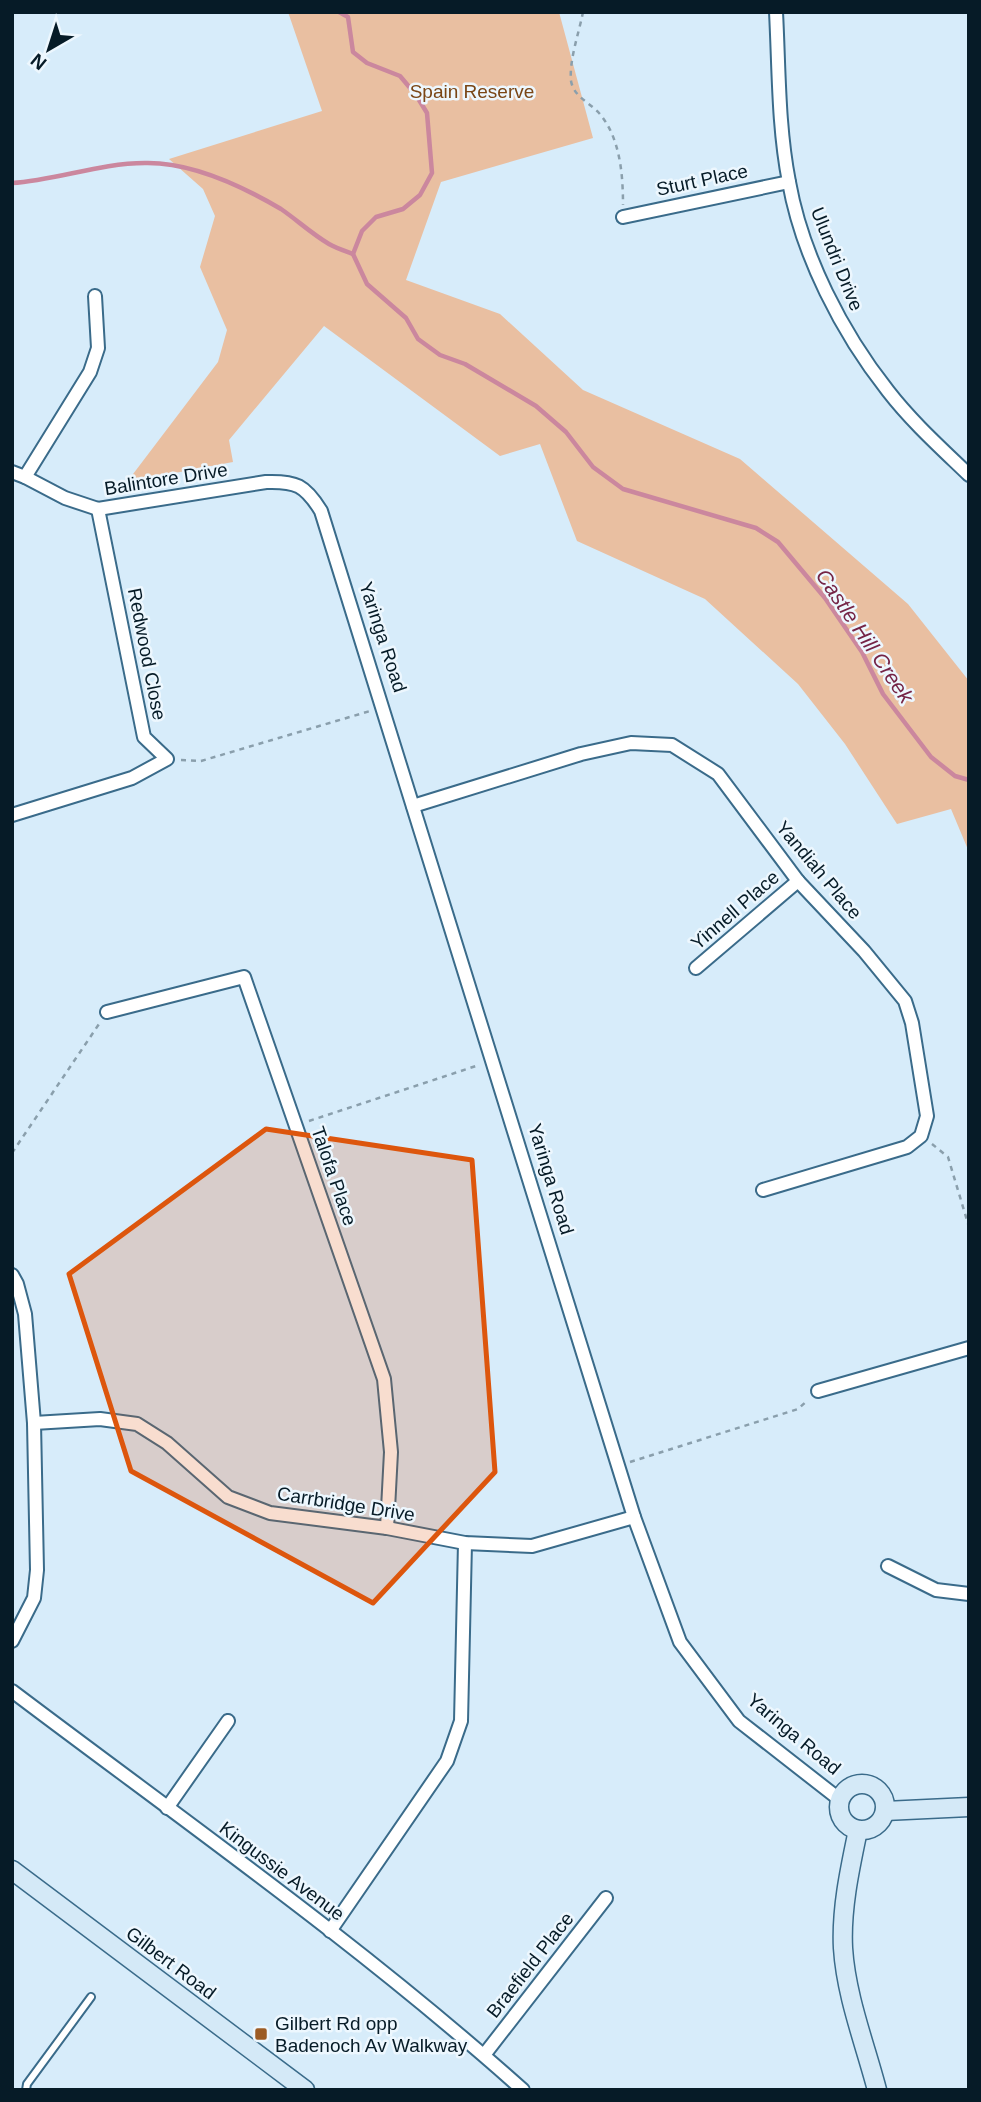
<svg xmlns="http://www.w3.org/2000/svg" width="981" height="2102" viewBox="0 0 981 2102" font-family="Arial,sans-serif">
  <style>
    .green { fill: #e9bfa1 }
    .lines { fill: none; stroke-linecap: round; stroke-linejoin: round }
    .stream { stroke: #cb879e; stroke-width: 4.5 }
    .lane-casing { stroke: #3a6b8a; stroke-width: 10 }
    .street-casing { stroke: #3a6b8a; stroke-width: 16 }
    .secondary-casing { stroke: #3a6b8a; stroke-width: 21 }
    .path { stroke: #8a9fac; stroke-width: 2.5; stroke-dasharray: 5 5; stroke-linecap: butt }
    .lane { stroke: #fff; stroke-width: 6 }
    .street { stroke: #fff; stroke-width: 12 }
    .secondary { stroke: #d4e9f7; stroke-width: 18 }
    .marked { fill: #dd560d; fill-opacity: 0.2; stroke: #dd560d; stroke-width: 5; stroke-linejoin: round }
    .poi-dot { fill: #9c5c25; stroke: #edf7fe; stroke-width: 2.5 }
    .labels { text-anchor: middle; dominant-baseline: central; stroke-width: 5; stroke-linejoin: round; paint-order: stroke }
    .park-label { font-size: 19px; fill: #7a4616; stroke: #edf7fe }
    .street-label { font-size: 19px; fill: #061b27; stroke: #edf7fe }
    .poi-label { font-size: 19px; fill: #061b27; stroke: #edf7fe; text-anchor: start }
    .water-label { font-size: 21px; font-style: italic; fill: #752446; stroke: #edf7fe }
  </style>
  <rect width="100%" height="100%" fill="#d7ecfa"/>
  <polygon class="green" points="288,12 559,12 593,138 441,182 406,280 500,314 583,390 740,459 908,604 969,681 969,852 951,809 897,824 845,744 798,684 705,599 577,541 540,444 500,456 324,326 229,440 233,462 127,482 218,362 227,330 200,267 215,216 203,189 169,159 322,111"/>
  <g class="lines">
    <g class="stream">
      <polyline points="339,12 348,17 353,52 367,63 400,76 416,95 427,113 432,173 420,195 403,209 376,217 362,231 353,254 367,284 406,318 418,339 440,355 465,364 536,406 566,432 593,467 623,489 756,528 778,542 825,598 862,652 883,694 931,757 955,776 969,780"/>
      <path d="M12,183C57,180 100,163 145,163C191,162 242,186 281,209C297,220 312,234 329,244C336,248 345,251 353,254"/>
    </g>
    <g class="lane-casing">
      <polyline id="lane" points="26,2090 27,2084 91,1997"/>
    </g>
    <g class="street-casing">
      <g id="street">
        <path d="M776,12C779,68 778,126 789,182C802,255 842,333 888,391C912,422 941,448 969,475"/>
        <polyline points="623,217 789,182"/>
        <path d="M12,472L25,477L65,498L98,509L266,482C296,481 305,485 321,511L634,1517L680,1642L739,1721L839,1799"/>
        <polyline points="25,477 90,372 98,348 95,296"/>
        <polyline points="413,806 581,754 631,743 672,745 718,774 798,881 864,951 905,1001 912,1023 927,1116 921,1136 907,1147 763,1190"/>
        <polyline points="12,815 132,778 167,759 144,737 98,509"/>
        <polyline points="696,968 798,881"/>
        <polyline points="107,1012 244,977 384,1379 391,1452 387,1528"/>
        <polyline points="12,1275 17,1284 25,1314 34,1423 37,1570 34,1598 12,1641"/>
        <polyline points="818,1391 969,1348"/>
        <polyline points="34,1423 100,1419 137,1424 167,1443 228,1497 270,1513 387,1528 465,1543 532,1546 634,1517"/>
        <polyline points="888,1566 936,1590 969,1594"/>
        <path d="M12,1691C184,1821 362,1946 523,2090"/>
        <polyline points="167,1808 228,1721"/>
        <polyline points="330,1931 447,1761 461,1721 465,1543"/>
        <polyline points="484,2055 606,1898"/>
      </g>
    </g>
    <g class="secondary-casing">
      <g id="secondary">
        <circle cx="862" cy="1807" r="23"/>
        <polyline points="885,1811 969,1807"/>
        <path d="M858,1830C850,1868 841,1909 843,1948C846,1996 865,2044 877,2090"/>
        <polyline points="12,1870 305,2090"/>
      </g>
    </g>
    <g class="path">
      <path d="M583,12C579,33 569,60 571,81C574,97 589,102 599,113C620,137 623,174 623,205"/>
      <polyline points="181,760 201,761 370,711"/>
      <polyline points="309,1121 479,1065"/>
      <polyline points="932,1144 948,1157 969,1227"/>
      <polyline points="12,1153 99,1024"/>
      <polyline points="630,1462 798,1409 808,1400"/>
    </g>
    <use href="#lane" class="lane"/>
    <use href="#street" class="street"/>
    <use href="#secondary" class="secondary"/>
  </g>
  <path class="marked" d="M266,1129L472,1160L495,1472L373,1603L131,1471L69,1274Z"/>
  <rect class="poi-dot" x="254" y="2027" width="14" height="14" rx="3.5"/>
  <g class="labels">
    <g class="park-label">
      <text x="472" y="91">Spain Reserve</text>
    </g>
    <g class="street-label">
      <text transform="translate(702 180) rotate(-12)">Sturt Place</text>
      <text transform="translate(837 259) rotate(68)">Ulundri Drive</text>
      <text transform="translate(166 479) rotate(-9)">Balintore Drive</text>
      <text transform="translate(383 637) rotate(72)">Yaringa Road</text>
      <text transform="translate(147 654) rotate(79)">Redwood Close</text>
      <text transform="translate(819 870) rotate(50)">Yandiah Place</text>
      <text transform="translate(735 910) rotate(-41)">Yinnell Place</text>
      <text transform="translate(334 1176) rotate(71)">Talofa Place</text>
      <text transform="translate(551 1179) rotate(73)">Yaringa Road</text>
      <text transform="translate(346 1504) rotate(9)">Carrbridge Drive</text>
      <text transform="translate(794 1734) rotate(40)">Yaringa Road</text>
      <text transform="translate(282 1871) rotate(37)">Kingussie Avenue</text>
      <text transform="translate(171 1963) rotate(37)">Gilbert Road</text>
      <text transform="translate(530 1965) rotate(-52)">Braefield Place</text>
    </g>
    <g class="poi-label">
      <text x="275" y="2023">Gilbert Rd opp<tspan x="275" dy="22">Badenoch Av Walkway</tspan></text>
    </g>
    <g class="water-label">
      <text transform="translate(865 636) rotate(56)">Castle Hill Creek</text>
    </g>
  </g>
  <rect width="981" height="2102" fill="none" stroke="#061b27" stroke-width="28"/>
  <g transform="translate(49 49) rotate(219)" stroke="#edf7fe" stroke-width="5" paint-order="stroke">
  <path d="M0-5L12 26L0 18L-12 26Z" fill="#061b27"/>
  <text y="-10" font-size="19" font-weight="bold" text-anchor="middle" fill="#061b27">N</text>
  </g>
</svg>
